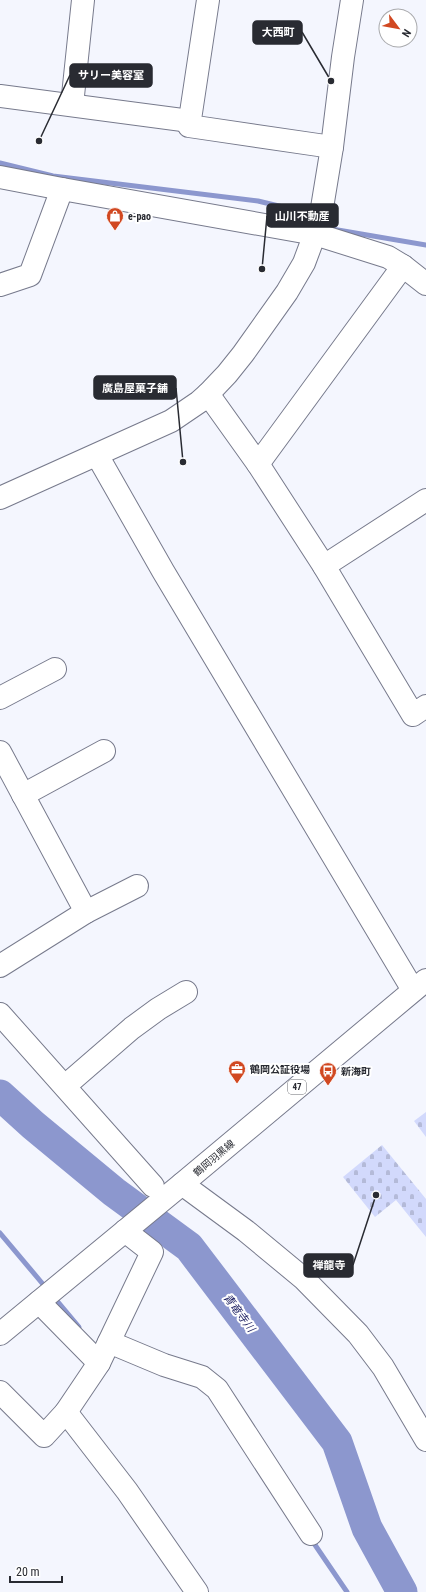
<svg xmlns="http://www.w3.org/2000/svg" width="426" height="1592" viewBox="0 0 426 1592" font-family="'Roboto Condensed','Noto Sans JP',sans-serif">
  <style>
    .cemetery { fill: url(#cemetery-stones) }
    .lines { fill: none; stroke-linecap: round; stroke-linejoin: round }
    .stream { stroke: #8c97ce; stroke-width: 5 }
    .river { stroke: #8c97ce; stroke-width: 31 }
    .minor-casing { stroke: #777a8c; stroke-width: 24 }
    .major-casing { stroke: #777a8c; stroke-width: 24 }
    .minor { stroke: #fff; stroke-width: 22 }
    .major { stroke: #fff; stroke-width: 22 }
    .labels { text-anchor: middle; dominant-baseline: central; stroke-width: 4; stroke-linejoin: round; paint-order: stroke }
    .shield { fill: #fff; stroke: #696b70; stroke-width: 1 }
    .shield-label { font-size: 9px; font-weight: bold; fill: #292b32 }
    .poi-label { font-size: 10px; font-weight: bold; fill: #292b32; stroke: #fff; text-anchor: start }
    .street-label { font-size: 10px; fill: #292b32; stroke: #fff }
    .water-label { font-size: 11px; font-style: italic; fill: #202364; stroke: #fff }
    .leader { fill: none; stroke: #292b32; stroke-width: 1.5 }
    .callout-dot { fill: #292b32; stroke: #fff; stroke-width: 1.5 }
    .callout { fill: #292b32; stroke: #292b32; stroke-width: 1.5 }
    .callout-label { font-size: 11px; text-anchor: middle; font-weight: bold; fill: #fff }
  </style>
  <defs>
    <pattern id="cemetery-stones" width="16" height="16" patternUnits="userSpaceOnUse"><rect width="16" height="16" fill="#d2d9fc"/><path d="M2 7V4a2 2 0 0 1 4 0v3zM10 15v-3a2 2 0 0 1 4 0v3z" fill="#b4bad8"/></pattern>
  </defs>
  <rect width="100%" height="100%" fill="#f4f6fe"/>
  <g class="cemetery">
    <polygon points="426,1112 426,1137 414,1121"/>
    <polygon points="382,1145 426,1199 426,1237 396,1200 375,1217 343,1177"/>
  </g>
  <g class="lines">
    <g class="stream">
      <polyline points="0,163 53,176 258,201 283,207 292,215 313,223"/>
      <polyline points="332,229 426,245"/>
      <polyline points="0,1233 47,1289"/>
      <polyline points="53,1296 79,1327"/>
      <polyline points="311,1539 347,1592"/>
    </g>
    <polyline class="river" points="0,1095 33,1125 114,1192 189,1247 337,1442 367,1528 402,1592"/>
    <g class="minor-casing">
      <g id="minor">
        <polyline points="208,0 189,126 332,147"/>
        <polyline points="0,96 190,121"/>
        <polyline points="72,105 83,0"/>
        <polyline points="0,177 62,189 315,234 388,257 403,266 426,284"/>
        <polyline points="0,285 30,275 62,189"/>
        <polyline points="208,394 258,464 324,566 413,715 426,706"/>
        <polyline points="97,455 163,571 413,990"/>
        <polyline points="258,464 403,266"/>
        <polyline points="0,498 171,421 199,402 208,394 227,374 243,354 287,292 304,263 320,220 332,147 343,57 352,0"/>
        <polyline points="324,566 426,500"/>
        <polyline points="0,698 55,669"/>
        <polyline points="0,752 86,912 0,966"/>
        <polyline points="23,795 104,751"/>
        <polyline points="86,912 137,886"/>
        <polyline points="0,1014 153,1186"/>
        <polyline points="65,1086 132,1028 158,1009 186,992"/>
        <polyline points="182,1184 246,1231 304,1279 358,1334 383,1367 426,1440"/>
        <polyline points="39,1302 99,1363"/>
        <polyline points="109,1342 164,1365 202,1377 217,1389 311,1534"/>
        <polyline points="0,1392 44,1436 66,1412 99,1363 152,1252 125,1231"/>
        <polyline points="66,1412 127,1491 197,1592"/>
      </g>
    </g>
    <g class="major-casing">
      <polyline id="major" points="0,1334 182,1184 426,980"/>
    </g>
    <use href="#minor" class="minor"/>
    <use href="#major" class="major"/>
  </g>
  <defs>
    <g id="shop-pin" transform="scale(0.9)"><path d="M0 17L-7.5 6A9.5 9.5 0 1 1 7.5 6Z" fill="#d14821" stroke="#fff"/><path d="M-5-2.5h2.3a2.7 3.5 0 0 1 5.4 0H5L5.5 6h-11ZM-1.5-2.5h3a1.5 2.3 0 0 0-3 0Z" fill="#fff"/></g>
    <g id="office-pin" transform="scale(0.9)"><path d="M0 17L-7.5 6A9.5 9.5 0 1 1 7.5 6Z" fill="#d14821" stroke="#fff"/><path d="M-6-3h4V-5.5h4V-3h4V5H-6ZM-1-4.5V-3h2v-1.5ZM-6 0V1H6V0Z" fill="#fff"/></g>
    <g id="bus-pin" transform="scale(0.9)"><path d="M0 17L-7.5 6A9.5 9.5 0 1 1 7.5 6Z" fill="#d14821" stroke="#fff"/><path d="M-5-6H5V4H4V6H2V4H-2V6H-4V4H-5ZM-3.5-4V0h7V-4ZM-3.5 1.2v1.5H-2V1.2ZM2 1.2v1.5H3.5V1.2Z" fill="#fff"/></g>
  </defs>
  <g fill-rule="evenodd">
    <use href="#shop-pin" x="115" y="216"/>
    <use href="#office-pin" x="237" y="1069"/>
    <use href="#bus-pin" x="328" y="1071"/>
  </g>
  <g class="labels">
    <rect class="shield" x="288" y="1080" width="18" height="14" rx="3"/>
    <g class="shield-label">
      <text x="297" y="1087">47</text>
    </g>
    <g class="poi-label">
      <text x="128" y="216">e-pao</text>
      <text x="250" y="1069">鶴岡公証役場</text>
      <text x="341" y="1071">新海町</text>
    </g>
    <g class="street-label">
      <text transform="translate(214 1158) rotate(-40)">鶴岡羽黒線</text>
    </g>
    <g class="water-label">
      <text transform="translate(239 1313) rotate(53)">青竜寺川</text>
    </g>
  </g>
  <path class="leader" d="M331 81L302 32M39 141L70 75M262 269L267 216M183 462L176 388M376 1195L353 1265"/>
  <g class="callout-dot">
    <circle cx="331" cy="81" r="4"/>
    <circle cx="39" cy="141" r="4"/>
    <circle cx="262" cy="269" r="4"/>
    <circle cx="183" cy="462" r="4"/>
    <circle cx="376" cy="1195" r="4"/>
  </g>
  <g class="callout">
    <rect x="253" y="21" width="49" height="23" rx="4"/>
    <rect x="70" y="64" width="82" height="23" rx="4"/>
    <rect x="267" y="204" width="71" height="23" rx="4"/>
    <rect x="94" y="376" width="82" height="23" rx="4"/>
    <rect x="304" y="1254" width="49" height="23" rx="4"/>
  </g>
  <g class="callout-label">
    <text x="278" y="36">大西町</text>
    <text x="111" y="79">サリー美容室</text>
    <text x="302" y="220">山川不動産</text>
    <text x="135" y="392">廣島屋菓子舗</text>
    <text x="329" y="1269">禅龍寺</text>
  </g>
  <g transform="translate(398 28) rotate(122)"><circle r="19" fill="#ffffff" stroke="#a9aaad"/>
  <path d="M0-3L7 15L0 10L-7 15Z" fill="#d14821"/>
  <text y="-6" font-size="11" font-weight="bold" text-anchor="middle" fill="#292b32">N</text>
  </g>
  <path d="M10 1576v6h52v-6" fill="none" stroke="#292b32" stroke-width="2"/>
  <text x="16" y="1576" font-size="12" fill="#292b32" stroke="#ffffff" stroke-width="3" paint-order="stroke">20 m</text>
</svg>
